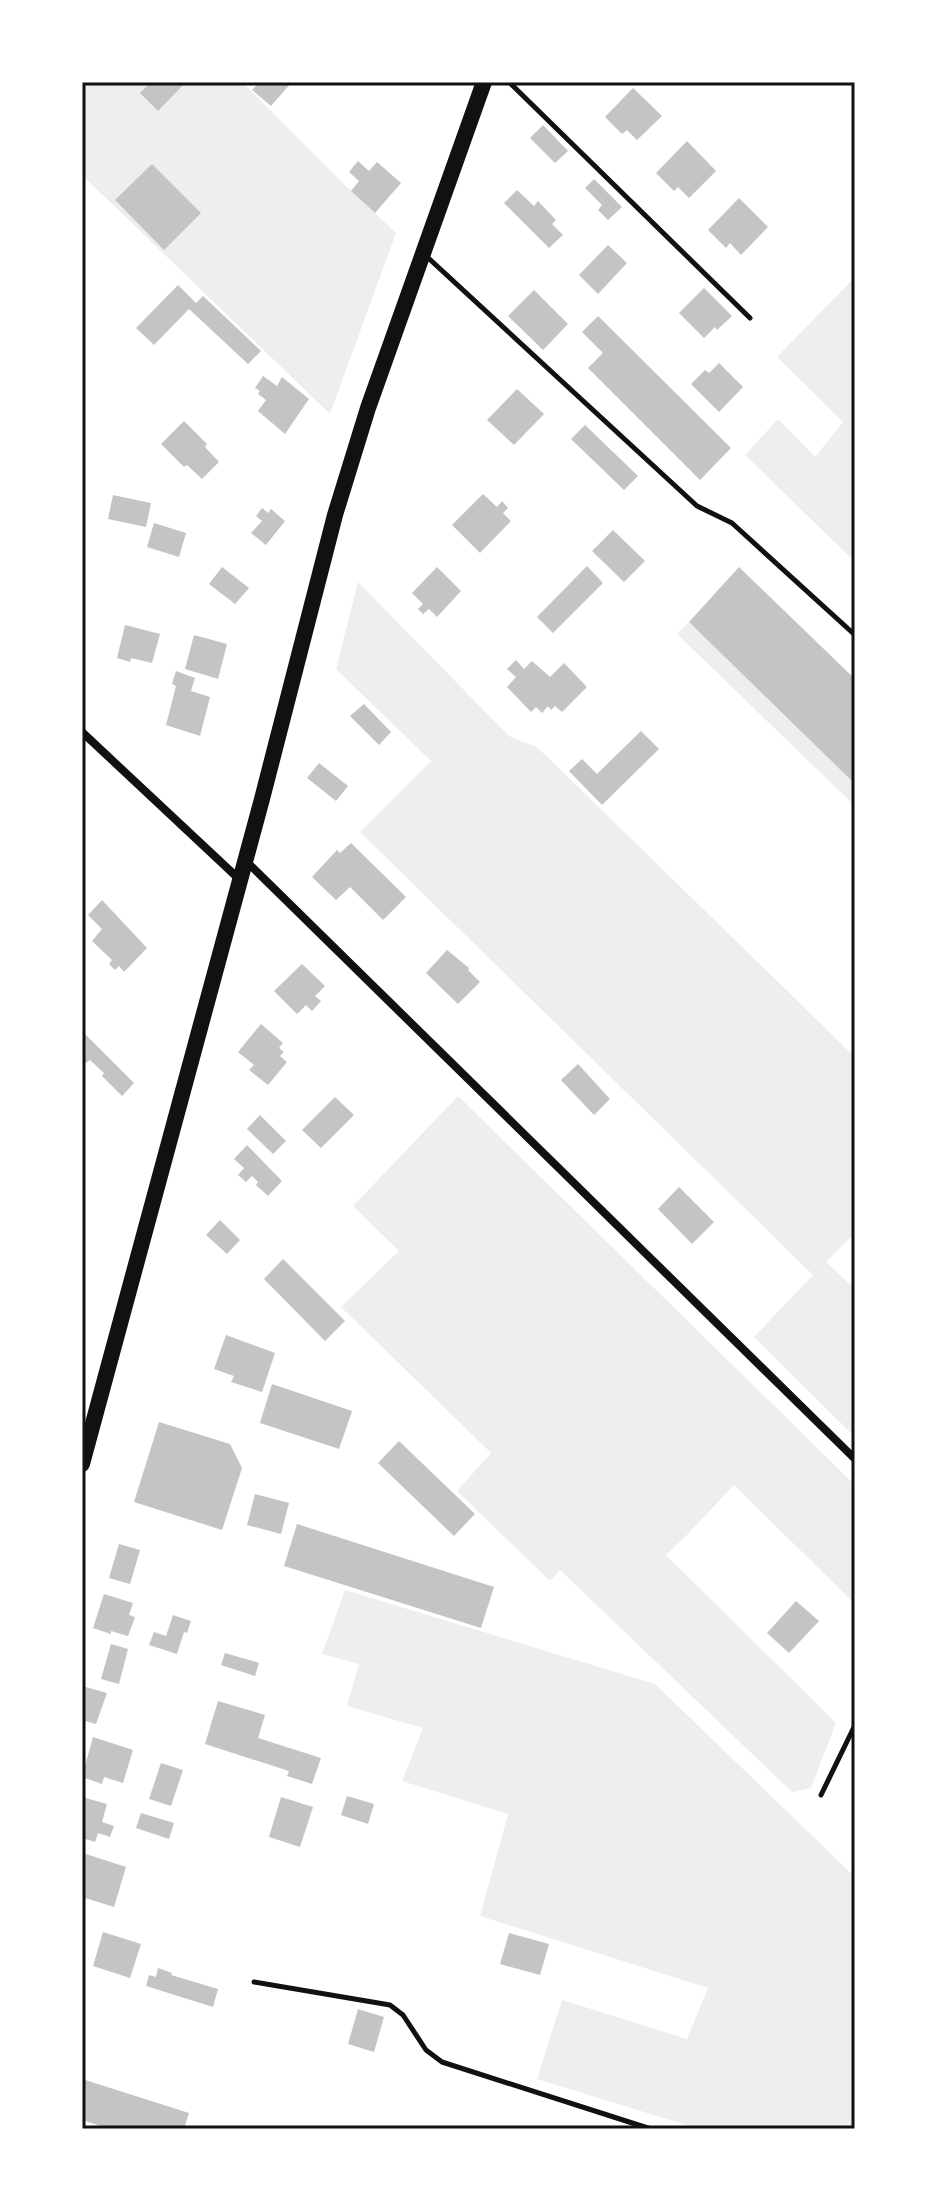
<svg xmlns="http://www.w3.org/2000/svg" width="937" height="2211" viewBox="0 0 937 2211" font-family="'IBM Plex Sans',sans-serif">
  <style>
    .green { fill: #eee }
    .building { fill: #c4c4c4 }
    .lines { fill: none; stroke-linecap: round; stroke-linejoin: round }
    .service { stroke: #111; stroke-width: 5 }
    .minor { stroke: #111; stroke-width: 8 }
    .secondary { stroke: #111; stroke-width: 16 }
    .neatline { fill: none; stroke: #111; stroke-width: 3 }
  </style>
  <rect width="100%" height="100%" fill="#fff"/>
  <g class="green">
    <polygon points="82,82 242,82 351,191 396,233 330,414 82,175"/>
    <polygon points="855,277 855,562 745,455 778,419 815,457 843,422 777,357"/>
    <polygon points="358,582 509,736 538,748 855,1057 855,1233 826,1262 855,1289 855,1437 754,1337 813,1275 360,832 431,761 336,669"/>
    <polygon points="689,622 855,784 855,806 677,634"/>
    <polygon points="458,1096 855,1485 855,1604 734,1485 686,1536 666,1555 836,1723 811,1788 792,1792 560,1570 550,1581 457,1491 491,1453 341,1307 399,1251 353,1206"/>
    <polygon points="345,1590 655,1684 855,1877 855,2129 699,2129 537,2079 562,2000 687,2039 708,1988 480,1916 508,1814 402,1781 423,1728 347,1706 359,1664 322,1654"/>
  </g>
  <g class="building">
    <polygon points="151,82 186,82 158,111 140,93"/>
    <polygon points="260,82 292,82 271,106 252,90"/>
    <polygon points="633,88 662,116 637,140 627,130 622,134 605,117"/>
    <polygon points="543,125 568,151 555,163 530,138"/>
    <polygon points="687,141 716,171 689,198 678,187 674,191 656,173"/>
    <polygon points="358,161 369,171 377,162 401,183 375,213 351,191 359,181 349,172"/>
    <polygon points="152,164 201,213 164,250 115,200"/>
    <polygon points="594,179 622,207 608,220 598,210 602,205 585,188"/>
    <polygon points="517,190 534,206 538,201 556,220 552,224 563,235 549,248 504,203"/>
    <polygon points="739,198 768,227 741,255 730,243 726,248 708,230"/>
    <polygon points="608,245 627,263 598,294 579,275"/>
    <polygon points="178,285 196,303 203,296 261,351 248,364 189,309 154,345 136,328"/>
    <polygon points="704,288 732,316 717,330 715,327 704,338 679,313"/>
    <polygon points="534,290 568,324 543,350 508,316"/>
    <polygon points="598,316 731,448 700,480 588,368 603,353 582,332"/>
    <polygon points="719,363 743,387 719,412 691,384 705,370 709,373"/>
    <polygon points="263,376 277,386 282,377 309,399 285,434 258,411 266,400 258,394 260,391 255,388"/>
    <polygon points="517,389 544,414 514,445 487,420"/>
    <polygon points="184,421 207,444 205,447 219,462 202,479 187,465 184,467 161,444"/>
    <polygon points="585,425 638,476 624,490 571,439"/>
    <polygon points="483,494 497,507 502,501 508,508 503,513 511,521 480,553 452,525"/>
    <polygon points="113,495 151,503 146,527 108,519"/>
    <polygon points="262,508 268,513 271,509 285,521 266,545 251,533 262,521 256,516"/>
    <polygon points="154,523 186,533 179,557 147,547"/>
    <polygon points="613,530 645,561 624,582 592,551"/>
    <polygon points="587,566 603,583 553,633 537,617"/>
    <polygon points="222,567 249,588 235,604 209,584"/>
    <polygon points="437,567 461,591 437,617 429,609 423,614 418,609 423,604 412,593"/>
    <polygon points="739,567 855,679 855,784 689,622"/>
    <polygon points="125,625 160,634 152,663 131,658 130,662 117,658"/>
    <polygon points="194,635 227,644 218,679 185,669"/>
    <polygon points="516,660 524,669 532,661 550,677 564,663 587,687 562,712 555,706 551,710 548,706 542,713 536,707 531,712 507,687 516,677 507,669"/>
    <polygon points="176,671 195,678 191,691 210,697 200,736 166,725 176,686 172,684"/>
    <polygon points="364,704 391,732 379,745 350,716"/>
    <polygon points="641,731 659,749 602,805 569,771 582,759 597,774"/>
    <polygon points="319,763 348,786 336,801 307,778"/>
    <polygon points="351,843 406,897 383,920 350,887 336,900 312,877 337,850 340,853"/>
    <polygon points="102,900 147,948 124,972 119,966 115,970 109,964 112,960 92,941 102,929 88,915"/>
    <polygon points="447,950 469,968 468,970 480,982 458,1004 426,973"/>
    <polygon points="302,964 325,986 315,996 321,1001 312,1011 306,1005 297,1014 274,991"/>
    <polygon points="261,1024 283,1043 279,1048 284,1052 280,1056 287,1062 268,1085 249,1070 254,1065 238,1052"/>
    <polygon points="82,1031 134,1083 122,1096 102,1076 104,1073 90,1060 86,1063 82,1060"/>
    <polygon points="578,1064 610,1099 594,1115 561,1080"/>
    <polygon points="335,1097 354,1115 321,1148 302,1130"/>
    <polygon points="260,1115 286,1141 273,1154 247,1129"/>
    <polygon points="247,1145 282,1181 268,1196 256,1185 258,1182 252,1176 246,1182 238,1175 244,1168 234,1159"/>
    <polygon points="679,1187 714,1222 692,1244 658,1209"/>
    <polygon points="220,1220 240,1240 227,1254 206,1235"/>
    <polygon points="283,1259 345,1321 325,1341 264,1279"/>
    <polygon points="226,1335 275,1353 262,1392 231,1382 234,1376 214,1369"/>
    <polygon points="272,1384 352,1411 339,1449 260,1423"/>
    <polygon points="159,1422 230,1444 242,1468 222,1530 134,1502"/>
    <polygon points="399,1441 475,1514 454,1536 378,1463"/>
    <polygon points="255,1494 289,1503 281,1534 247,1525"/>
    <polygon points="297,1524 494,1587 481,1628 284,1566"/>
    <polygon points="119,1544 140,1550 130,1584 109,1578"/>
    <polygon points="104,1594 133,1603 129,1615 135,1617 128,1636 111,1631 111,1634 93,1628"/>
    <polygon points="796,1601 819,1621 789,1653 767,1633"/>
    <polygon points="173,1615 191,1621 187,1633 184,1632 177,1654 149,1645 154,1632 166,1636"/>
    <polygon points="111,1644 128,1649 119,1684 101,1679"/>
    <polygon points="225,1653 259,1663 255,1676 221,1665"/>
    <polygon points="82,1686 107,1693 96,1724 82,1720"/>
    <polygon points="218,1701 265,1715 258,1738 321,1758 312,1784 287,1776 289,1771 205,1744"/>
    <polygon points="93,1737 133,1750 123,1783 104,1777 102,1784 82,1777"/>
    <polygon points="161,1763 183,1770 171,1806 149,1799"/>
    <polygon points="347,1796 374,1804 368,1824 341,1815"/>
    <polygon points="82,1797 107,1804 102,1822 114,1826 110,1837 98,1833 95,1842 82,1838"/>
    <polygon points="281,1797 313,1807 300,1847 269,1837"/>
    <polygon points="141,1813 174,1823 169,1839 136,1828"/>
    <polygon points="86,1854 126,1867 114,1907 82,1897 82,1866"/>
    <polygon points="103,1932 141,1944 130,1978 93,1966"/>
    <polygon points="509,1933 549,1944 540,1975 500,1964"/>
    <polygon points="158,1968 172,1973 171,1975 218,1989 213,2007 146,1986 149,1975 156,1977"/>
    <polygon points="358,2009 384,2017 374,2052 348,2044"/>
    <polygon points="82,2079 189,2113 184,2129 110,2129 82,2120"/>
  </g>
  <g class="lines">
    <g class="service">
      <polyline points="509,82 750,318"/>
      <polyline points="425,255 697,506 732,523 855,635"/>
      <polyline points="821,1795 855,1725"/>
      <polyline points="254,1982 390,2005 403,2015 426,2050 442,2062 651,2129"/>
    </g>
    <g class="minor">
      <polyline points="82,732 239,879"/>
      <polyline points="245,860 855,1459"/>
    </g>
    <polyline class="secondary" points="82,1464 262,799 335,515 368,408 484,82"/>
  </g>
  <rect width="937" height="2211" fill="none" stroke="#ffffff" stroke-width="168"/>
  <rect x="84" y="84" width="769" height="2043" class="neatline"/>
</svg>
